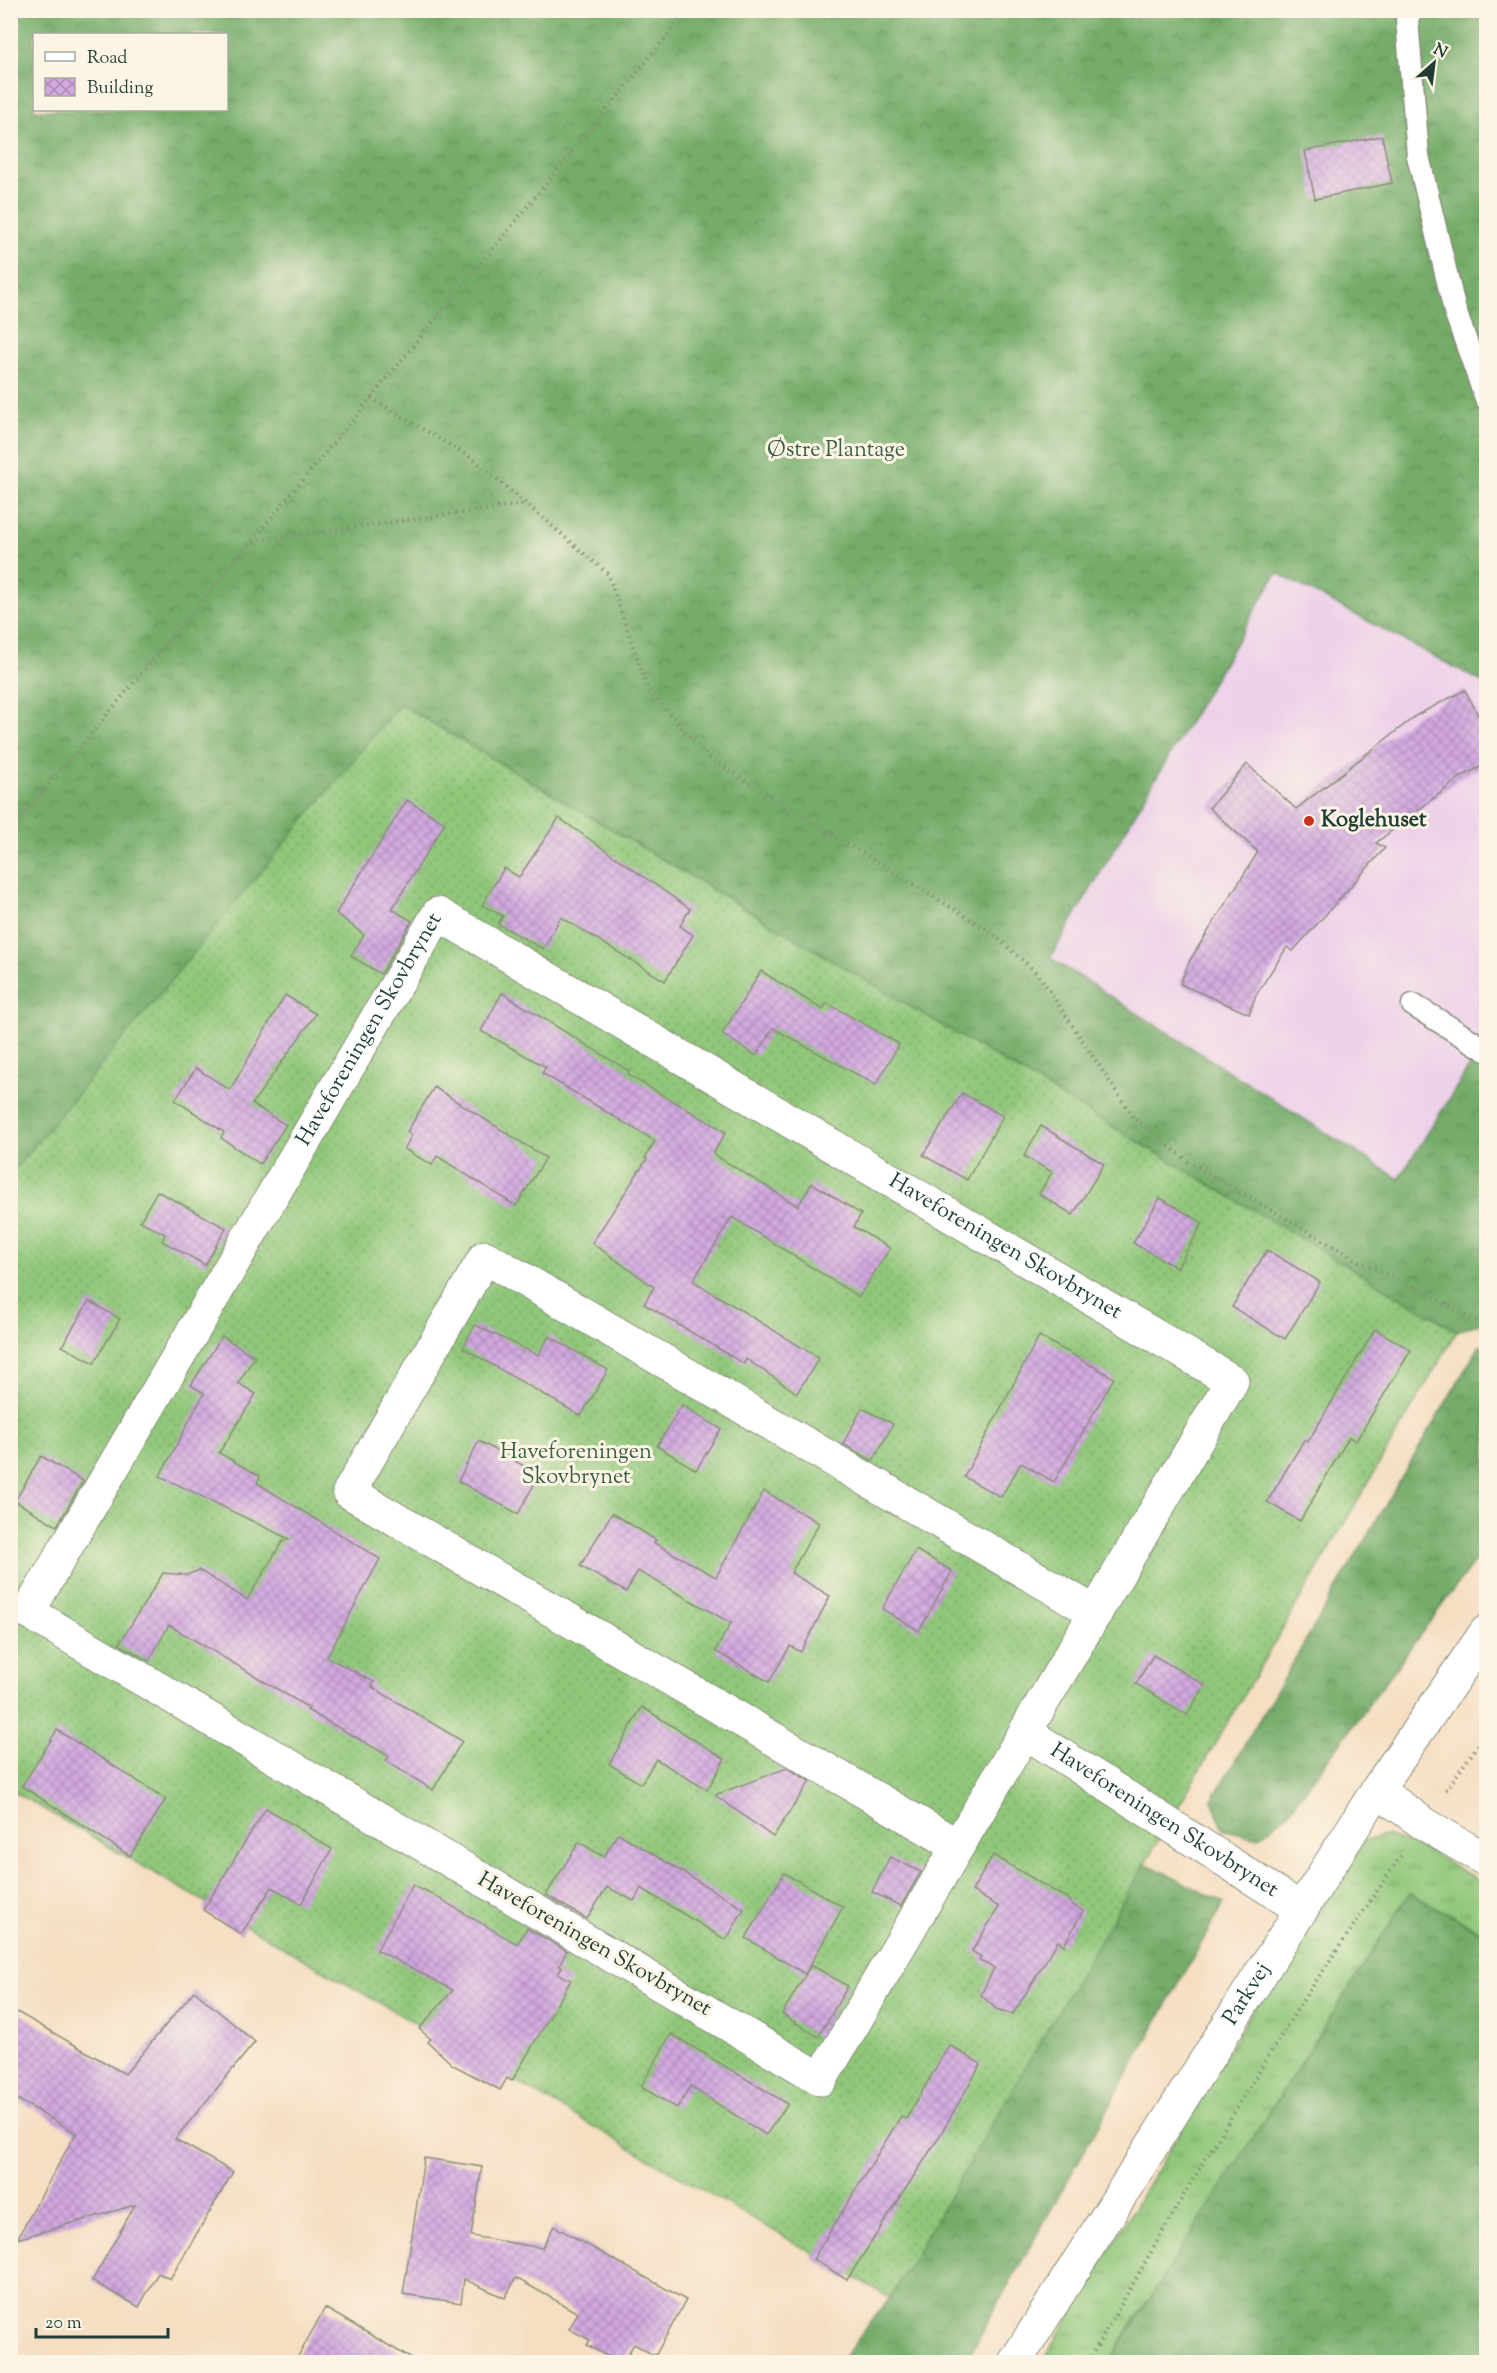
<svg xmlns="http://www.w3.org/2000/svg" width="1497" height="2373" viewBox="0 0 1497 2373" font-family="'Sorts Mill Goudy',serif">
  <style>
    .built { fill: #edd1e9 }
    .grass { fill: url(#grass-tufts); stroke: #588256; stroke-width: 1.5 }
    .forest { fill: url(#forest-crowns); stroke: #4a744e; stroke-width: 1.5; fill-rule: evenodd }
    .garden { fill: url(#garden-dots); stroke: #588256; stroke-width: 1.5 }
    .building { fill: url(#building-cross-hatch) }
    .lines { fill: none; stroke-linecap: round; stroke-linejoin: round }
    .lane-casing { stroke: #8a8e7b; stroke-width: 25 }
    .street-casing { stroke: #8a8e7b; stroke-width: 35 }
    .path { stroke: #8a8e7b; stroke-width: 4; stroke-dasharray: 1.5 4.5; stroke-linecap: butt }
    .lane { stroke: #fff; stroke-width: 22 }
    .street { stroke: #fff; stroke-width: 33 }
    .poi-dot { fill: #c8321e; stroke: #fcf5e5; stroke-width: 2 }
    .labels { text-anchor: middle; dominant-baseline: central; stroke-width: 6; stroke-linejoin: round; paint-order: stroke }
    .park-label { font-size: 22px; fill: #3b6045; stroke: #fcf5e5 }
    .poi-label { font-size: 22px; font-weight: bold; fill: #1f3d34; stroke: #fcf5e5; text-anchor: start }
    .street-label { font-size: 22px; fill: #1f3d34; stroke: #fcf5e5 }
  </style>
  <defs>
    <pattern id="grass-tufts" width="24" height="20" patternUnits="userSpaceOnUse" patternTransform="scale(1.5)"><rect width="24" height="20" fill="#90c779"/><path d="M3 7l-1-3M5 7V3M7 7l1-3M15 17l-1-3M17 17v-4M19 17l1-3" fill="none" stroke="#75a364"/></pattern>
    <pattern id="forest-crowns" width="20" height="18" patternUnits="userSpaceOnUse" patternTransform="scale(1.5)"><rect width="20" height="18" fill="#74ac69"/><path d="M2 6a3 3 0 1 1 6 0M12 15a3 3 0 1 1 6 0" fill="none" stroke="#5f8d57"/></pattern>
    <pattern id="garden-dots" width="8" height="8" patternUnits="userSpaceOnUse" patternTransform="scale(1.5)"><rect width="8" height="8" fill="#90c779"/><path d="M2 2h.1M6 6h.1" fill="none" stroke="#75a364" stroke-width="1.8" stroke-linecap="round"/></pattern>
    <pattern id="building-cross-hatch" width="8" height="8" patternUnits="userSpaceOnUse" patternTransform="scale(1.5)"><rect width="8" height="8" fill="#d3a8e1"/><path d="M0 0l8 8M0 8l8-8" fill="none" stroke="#ab8ab7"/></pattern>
  </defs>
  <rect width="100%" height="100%" fill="#fcf5e5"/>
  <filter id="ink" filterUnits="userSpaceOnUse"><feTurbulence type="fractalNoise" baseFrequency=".0167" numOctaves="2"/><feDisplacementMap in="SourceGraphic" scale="12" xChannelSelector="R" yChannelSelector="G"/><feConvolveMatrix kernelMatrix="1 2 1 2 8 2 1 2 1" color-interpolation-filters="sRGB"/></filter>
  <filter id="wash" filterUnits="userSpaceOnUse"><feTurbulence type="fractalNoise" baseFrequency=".008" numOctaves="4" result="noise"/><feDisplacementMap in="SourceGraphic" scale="24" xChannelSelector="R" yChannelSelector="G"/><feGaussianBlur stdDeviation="1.35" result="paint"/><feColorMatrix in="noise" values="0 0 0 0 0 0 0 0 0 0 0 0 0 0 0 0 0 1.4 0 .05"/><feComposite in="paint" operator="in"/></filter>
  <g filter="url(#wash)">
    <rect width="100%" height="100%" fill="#f5dec2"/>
    <polygon class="built" points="1277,573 1486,684 1486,1040 1399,1179 1050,958"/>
    <polygon class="grass" points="1386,1835 1428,1851 1486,1885 1486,1935 1451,1914 1134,2320 1109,2362 1042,2362 1269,1983 1364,1841"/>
    <g class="forest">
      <path d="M11,11H1486V684L1277,573L1050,958L1399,1179L1486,1040V1321L1457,1331L401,704L11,1174ZM34,34H226V110H34Z"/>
      <polygon points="1479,1346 1486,1347 1486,1546 1289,1812 1258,1838 1223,1829 1212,1800"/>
      <polygon points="1145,1863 1224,1903 965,2362 840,2362 890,2298"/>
      <polygon points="1410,1893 1486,1935 1486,2362 1109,2362"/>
    </g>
    <polygon class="garden" points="400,704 1457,1331 890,2298 11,1790 11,1174"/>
    <g id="blocks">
      <g class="building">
        <polygon points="1382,136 1392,183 1315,199 1305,151"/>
        <polygon points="1465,690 1486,730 1486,764 1461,777 1376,843 1385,848 1293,951 1287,947 1256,995 1249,1014 1180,984 1190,960 1258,852 1209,808 1247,764 1296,809 1417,715"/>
        <polygon points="407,800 445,823 392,909 412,921 381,974 351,956 364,935 336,913"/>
        <polygon points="559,818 690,909 680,926 693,935 665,981 561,917 543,949 498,924 503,916 482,905 504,868 519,877"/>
        <polygon points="761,971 823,1010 827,1003 899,1044 876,1085 773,1028 756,1056 722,1034"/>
        <polygon points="502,993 629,1071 628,1075 726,1132 713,1154 798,1206 812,1183 861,1214 854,1227 890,1248 859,1297 732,1217 693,1281 819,1358 797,1393 746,1359 744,1364 644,1304 654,1287 592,1243 647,1159 645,1158 655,1141 542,1073 546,1067 481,1031"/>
        <polygon points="285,995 316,1014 252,1104 286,1125 260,1164 221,1138 224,1132 175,1100 196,1068 230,1090"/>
        <polygon points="434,1087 546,1158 516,1206 437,1156 432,1165 404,1149 412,1135 407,1132"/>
        <polygon points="962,1093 1003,1116 967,1180 923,1155"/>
        <polygon points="1041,1126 1104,1164 1073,1215 1039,1194 1052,1172 1024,1156"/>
        <polygon points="157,1191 226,1228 205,1265 162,1241 165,1234 140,1221"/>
        <polygon points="1160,1198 1203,1223 1177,1268 1133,1243"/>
        <polygon points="1267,1250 1320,1282 1285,1339 1232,1307"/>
        <polygon points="89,1301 120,1319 94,1363 62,1346"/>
        <polygon points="475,1325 538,1355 549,1336 608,1370 581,1416 463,1348"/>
        <polygon points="1375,1329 1411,1350 1356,1441 1349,1437 1300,1521 1267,1502 1304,1440 1308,1442"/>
        <polygon points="222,1336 255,1357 238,1383 256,1394 219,1453 260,1476 257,1483 380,1559 327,1657 374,1682 372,1687 462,1741 433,1790 386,1761 389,1756 307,1710 309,1708 169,1625 149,1661 119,1644 163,1573 187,1575 199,1570 247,1600 282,1542 289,1539 160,1476 204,1393 191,1385"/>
        <polygon points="1039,1336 1114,1378 1054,1482 1021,1463 1001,1497 964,1477"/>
        <polygon points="682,1405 721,1429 696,1470 657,1446"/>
        <polygon points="862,1408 893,1424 873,1461 843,1444"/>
        <polygon points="479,1441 524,1466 523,1468 538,1477 518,1514 458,1481"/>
        <polygon points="41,1456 83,1481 57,1526 15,1501"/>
        <polygon points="764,1491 819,1523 791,1573 830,1596 801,1652 790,1646 769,1682 715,1651 731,1623 638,1571 626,1592 580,1566 612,1513 656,1540 654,1543 716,1577"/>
        <polygon points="916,1550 952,1571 919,1631 882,1609"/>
        <polygon points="1153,1655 1205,1685 1187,1715 1136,1684"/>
        <polygon points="642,1707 725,1759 707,1790 656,1759 641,1784 609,1764"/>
        <polygon points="57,1730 166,1799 130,1856 22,1786"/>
        <polygon points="787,1768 810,1781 773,1837 715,1795"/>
        <polygon points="266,1808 332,1849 301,1904 272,1887 241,1934 203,1910"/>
        <polygon points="618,1833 744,1909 726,1940 641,1888 634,1901 607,1887 587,1919 546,1895 579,1842 604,1857"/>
        <polygon points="993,1855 1071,1901 1070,1903 1083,1911 1064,1945 1058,1941 1013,2014 996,2009 981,1995 994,1968 979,1960 981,1957 972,1951 999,1907 972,1891"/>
        <polygon points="890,1857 921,1872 901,1906 872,1892"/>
        <polygon points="784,1873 843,1907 805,1974 746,1938"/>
        <polygon points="413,1885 422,1891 423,1889 517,1944 527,1928 567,1951 559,1966 562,1967 558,1974 571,1980 512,2081 507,2078 500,2090 453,2065 428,2042 431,2039 419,2029 453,1990 377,1950"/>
        <polygon points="811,1965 848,1986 818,2037 782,2014"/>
        <polygon points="194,1991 255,2042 175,2139 233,2172 170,2279 158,2273 139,2307 92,2281 135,2205 17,2239 76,2133 10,2095 10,2008 125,2074"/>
        <polygon points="671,2034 788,2104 766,2135 690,2086 677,2108 641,2087"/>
        <polygon points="949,2045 981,2064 939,2137 847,2280 813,2259 901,2116 906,2119"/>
        <polygon points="424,2158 482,2167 471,2236 542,2248 554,2226 686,2300 655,2356 634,2344 623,2362 618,2362 587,2345 590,2340 569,2329 578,2313 516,2278 505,2298 464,2279 461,2303 403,2294"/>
        <polygon points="325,2308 417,2362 295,2362"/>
      </g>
    </g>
  </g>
  <g filter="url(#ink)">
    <use href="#blocks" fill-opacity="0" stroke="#8a8e7b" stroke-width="1.5"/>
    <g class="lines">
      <g class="lane-casing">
        <g id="lane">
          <polyline points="1411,10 1407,19 1418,156 1455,311 1486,398"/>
          <polyline points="1413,1005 1486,1050"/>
        </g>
      </g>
      <g class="street-casing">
        <g id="street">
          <path id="s1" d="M1025,1732L821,2079L28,1612L438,914L1232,1381L1025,1732L1301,1909"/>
          <polyline points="1377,1790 1423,1823 1486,1860"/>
          <polyline points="958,1846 349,1492 485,1257 1096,1613"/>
          <path id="s2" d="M1015,2362L1377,1790L1486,1632"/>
        </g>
      </g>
      <g class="path">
        <polyline points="371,398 476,461 608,574 648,689 710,759 991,932 1038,974 1134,1118 1189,1162 1360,1262 1425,1292 1486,1328"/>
        <polyline points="253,541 525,504"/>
        <polyline points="10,831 371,398 688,10"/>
        <polyline points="1446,1790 1486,1734"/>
        <polyline points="1088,2362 1189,2186 1301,2003 1401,1856"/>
      </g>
      <use href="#lane" class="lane"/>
      <use href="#street" class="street"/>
    </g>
  </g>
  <circle class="poi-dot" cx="1309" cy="821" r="6"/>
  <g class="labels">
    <g class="park-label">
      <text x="836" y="451">Østre Plantage</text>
      <text x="576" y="1453">Haveforeningen<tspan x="576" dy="25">Skovbrynet</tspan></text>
    </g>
    <g class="poi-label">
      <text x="1321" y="821">Koglehuset</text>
    </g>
    <g class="street-label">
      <text stroke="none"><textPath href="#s1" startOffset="1998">Haveforeningen Skovbrynet</textPath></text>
      <text stroke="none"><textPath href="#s1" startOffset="2790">Haveforeningen Skovbrynet</textPath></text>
      <text stroke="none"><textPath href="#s1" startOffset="3626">Haveforeningen Skovbrynet</textPath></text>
      <text transform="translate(594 1945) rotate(30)">Haveforeningen Skovbrynet</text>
      <text stroke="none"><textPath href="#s2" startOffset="435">Parkvej</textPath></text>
    </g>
  </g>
  <rect width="1497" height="2373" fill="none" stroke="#fcf5e5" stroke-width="36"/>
  <rect x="33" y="33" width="195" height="78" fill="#fcf5e5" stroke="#a4ab9e" stroke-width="1.5"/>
  <rect x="45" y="52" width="30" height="9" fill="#ffffff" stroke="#a4ab9e" stroke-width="1.5"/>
  <text x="87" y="63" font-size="18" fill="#1f3d34">Road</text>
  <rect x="45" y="78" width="30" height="18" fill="url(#building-cross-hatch)" stroke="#a4ab9e" stroke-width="1.5"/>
  <text x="87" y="93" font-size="18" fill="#1f3d34">Building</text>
  <g transform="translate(1434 63) rotate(28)" stroke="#fcf5e5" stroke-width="4.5" paint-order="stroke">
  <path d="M0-4.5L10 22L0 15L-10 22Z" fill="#1f3d34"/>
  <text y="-9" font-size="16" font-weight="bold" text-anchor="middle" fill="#1f3d34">N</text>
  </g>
  <path d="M36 2328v9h132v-9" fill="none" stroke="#1f3d34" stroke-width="3"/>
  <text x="45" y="2328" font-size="18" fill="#1f3d34" stroke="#fcf5e5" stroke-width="4.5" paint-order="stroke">20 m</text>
</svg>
